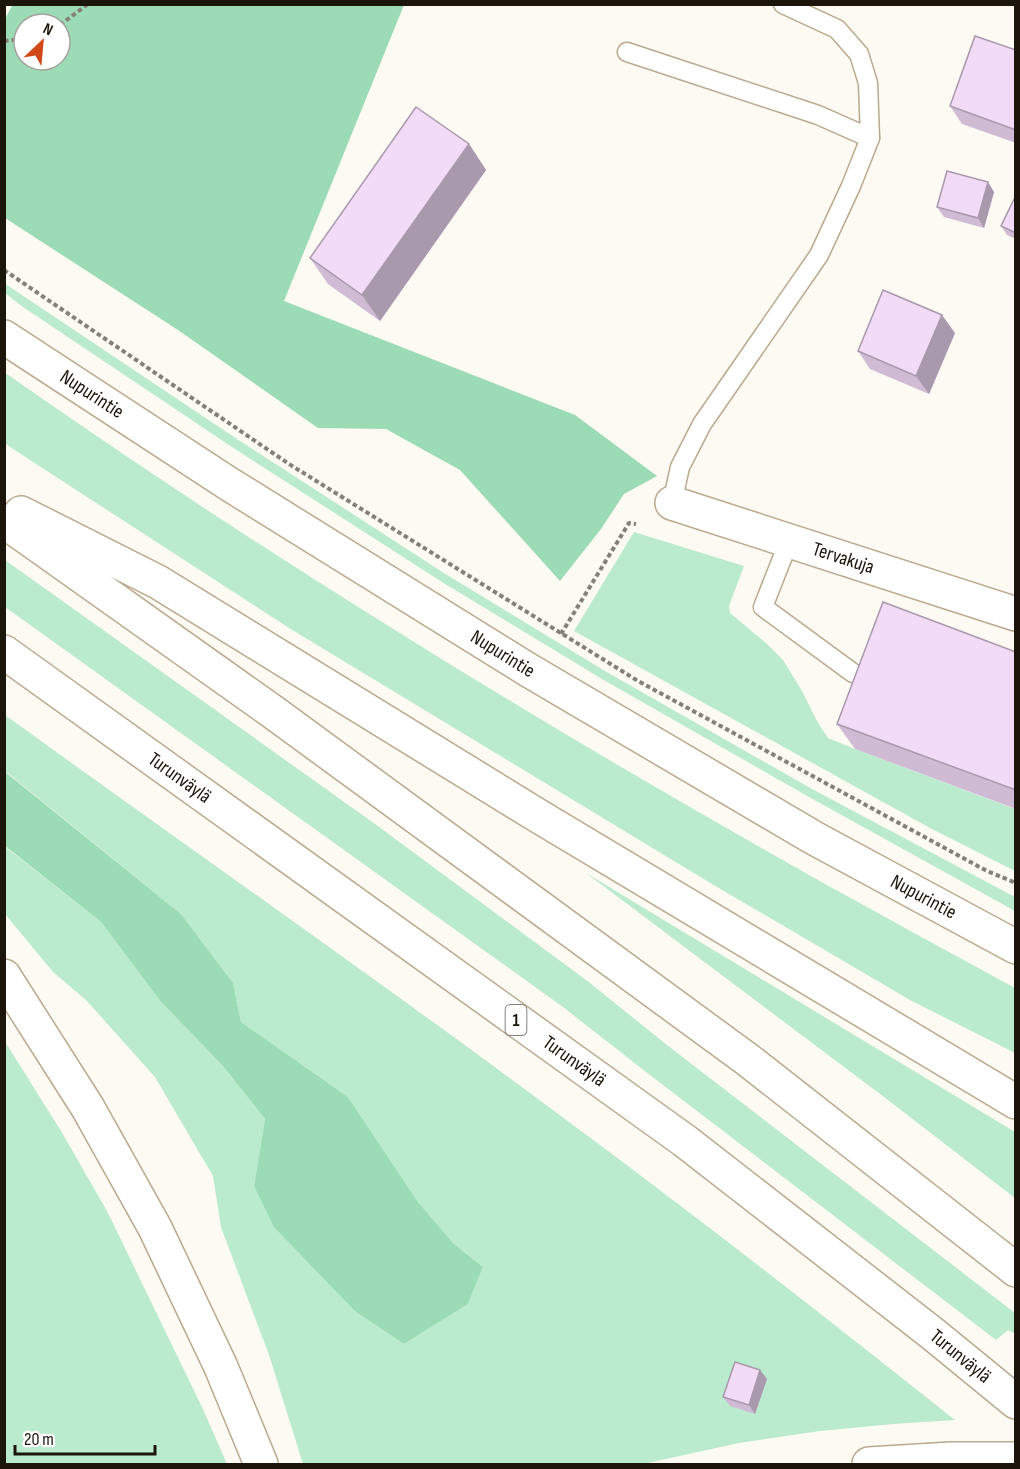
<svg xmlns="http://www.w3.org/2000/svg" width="1020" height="1469" viewBox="0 0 1020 1469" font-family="'Sofia Sans Condensed',sans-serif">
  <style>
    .green { fill: #baebce }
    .forest { fill: #9bdbb6; fill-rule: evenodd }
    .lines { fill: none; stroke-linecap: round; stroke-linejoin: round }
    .service-casing { stroke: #baa98e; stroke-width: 21 }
    .minor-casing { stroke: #baa98e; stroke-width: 36 }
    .secondary-casing { stroke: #baa98e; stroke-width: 36 }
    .motorway-casing { stroke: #baa98e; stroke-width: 36 }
    .path { stroke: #858078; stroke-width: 4; stroke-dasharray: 4.5 3; stroke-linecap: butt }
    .service { stroke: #fff; stroke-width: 18 }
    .minor { stroke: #fff; stroke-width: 33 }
    .secondary { stroke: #fff; stroke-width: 33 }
    .motorway { stroke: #fff; stroke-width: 33 }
    .wall { fill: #cfbcd4 }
    .shaded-wall { fill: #a999ac }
    .building { fill: #f1dbf6; stroke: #a999ac; stroke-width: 1.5 }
    .labels { text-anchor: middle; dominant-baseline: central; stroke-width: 5; stroke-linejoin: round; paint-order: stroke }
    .shield { fill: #fff; stroke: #5f5b54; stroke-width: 1.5 }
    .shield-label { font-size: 18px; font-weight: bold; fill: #1b150b }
    .street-label { font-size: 20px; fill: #1b150b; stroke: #fff }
  </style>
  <rect width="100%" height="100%" fill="#fdf9f3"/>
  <g class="green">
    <polygon points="4,283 237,439 447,575 605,671 812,789 1015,897 1015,911 809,797 602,679 442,582 232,447 23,307 5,293"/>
    <path d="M4,372C269,558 545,727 827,885C890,920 953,954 1015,988V1053L910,1000L712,884L289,628L13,449L5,443Z"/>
    <polygon points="634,532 744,566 729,606 730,613 767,644 783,660 802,691 818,723 828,738 855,749 1015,809 1015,871 930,828 574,631"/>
    <polygon points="5,560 375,824 590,983 667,1045 1015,1313 1015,1334 1008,1330 996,1340 646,1072 563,1007 5,607"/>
    <path d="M5,715C193,851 383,983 569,1122C700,1219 828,1319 955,1420L893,1424L820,1431L739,1443L643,1464H303L269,1355L221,1227L213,1176L155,1077L86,1000L53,972L5,914L4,846L101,922L161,1002L223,1066L265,1119L254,1186L356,1312L404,1344L468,1304L483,1267L454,1244L418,1202L348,1097L241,1022L233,983L181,914L5,771Z"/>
    <polygon points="586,873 1015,1132 1015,1198 884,1097"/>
    <polygon points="4,1040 61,1131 107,1211 202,1407 227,1464 5,1464"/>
  </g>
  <g class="forest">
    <path d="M13,4L404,5L284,301L575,415L657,476L624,494L601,529L560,581L460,470L386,429L318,428L178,330L5,218L4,21ZM24,24H60V60H24Z"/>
    <polygon points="4,771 181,914 233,983 241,1022 348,1097 418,1202 454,1244 483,1267 468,1304 404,1344 356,1312 274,1227 254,1186 265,1119 223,1066 161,1002 101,922 5,846"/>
  </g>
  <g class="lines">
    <g class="service-casing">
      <g id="service">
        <polyline points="783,4 837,29 859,54 868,83 870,138"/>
        <polyline points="627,52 818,115 870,138 851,186 819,255 702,424 680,467 672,503"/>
        <polyline points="789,541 763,607 853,673"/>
      </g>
    </g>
    <g class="minor-casing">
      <g id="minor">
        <path id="s1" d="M672,503L1016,614"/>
      </g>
    </g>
    <g class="secondary-casing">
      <g id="secondary">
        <path id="s2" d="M4,337L229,484L530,671L814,838L1016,947"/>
      </g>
    </g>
    <g class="motorway-casing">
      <g id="motorway">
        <polyline points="21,513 158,582 540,817 1016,1102"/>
        <polyline points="4,521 273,712 748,1060 1016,1270"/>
        <path id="s3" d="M4,652L685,1141L933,1334L1016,1402"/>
        <polyline points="4,976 88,1108 155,1228 221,1367 261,1464"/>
        <polyline points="869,1464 951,1459 1016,1459"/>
      </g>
    </g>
    <g class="path">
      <polyline points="60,25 88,4"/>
      <polyline points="4,41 24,39"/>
      <polyline points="4,270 289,464 638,681 987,871 1016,883"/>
      <polyline points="561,634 629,523 636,524"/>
    </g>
    <use href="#service" class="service"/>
    <use href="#minor" class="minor"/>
    <use href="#secondary" class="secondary"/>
    <use href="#motorway" class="motorway"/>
  </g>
  <g class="wall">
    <polygon points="1016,50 1016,143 962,124 950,106"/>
    <polygon points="469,144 486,170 380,321 328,284 310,258"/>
    <polygon points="994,192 984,228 944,217 937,207"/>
    <polygon points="1016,195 1016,239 1007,235 1001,226"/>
    <polygon points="955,333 929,394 870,369 858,351"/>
    <polygon points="1016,652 1016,809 855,749 837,724"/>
    <polygon points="767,1379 755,1414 730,1406 723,1397"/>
  </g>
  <g class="shaded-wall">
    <polygon points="469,144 486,170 380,321 362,295"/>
    <polygon points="988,182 994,192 984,228 978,218"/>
    <polygon points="942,315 955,333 929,394 916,376"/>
    <polygon points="760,1370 767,1379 755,1414 749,1405"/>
  </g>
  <g class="building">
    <polygon points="975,36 1016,50 1016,130 950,106"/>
    <polygon points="416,107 469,144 362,295 310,258"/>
    <polygon points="947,171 988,182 978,218 937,207"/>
    <polygon points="1016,195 1016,233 1001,226"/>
    <polygon points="883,290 942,315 916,376 858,351"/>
    <polygon points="883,602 1016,652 1016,790 837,724"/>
    <polygon points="735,1362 760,1370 749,1405 723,1397"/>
  </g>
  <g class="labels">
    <rect class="shield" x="505.5" y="1005" width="21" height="30" rx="4.5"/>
    <g class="shield-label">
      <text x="516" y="1020">1</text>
    </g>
    <g class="street-label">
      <text stroke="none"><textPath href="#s2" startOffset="105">Nupurintie</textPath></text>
      <text stroke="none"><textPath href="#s1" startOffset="180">Tervakuja</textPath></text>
      <text stroke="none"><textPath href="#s2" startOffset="591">Nupurintie</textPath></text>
      <text stroke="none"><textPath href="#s3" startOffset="216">Turunväylä</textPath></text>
      <text stroke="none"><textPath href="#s2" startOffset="1077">Nupurintie</textPath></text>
      <text stroke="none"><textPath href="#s3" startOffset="702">Turunväylä</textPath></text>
      <text stroke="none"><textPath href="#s3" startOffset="1188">Turunväylä</textPath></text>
    </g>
  </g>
  <rect width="1020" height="1469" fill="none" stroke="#1b150b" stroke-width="12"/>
  <g transform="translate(42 42) rotate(26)"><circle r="28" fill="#ffffff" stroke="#a4a19d" stroke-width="1.5"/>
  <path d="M0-4.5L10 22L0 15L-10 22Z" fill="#d14919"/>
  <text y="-9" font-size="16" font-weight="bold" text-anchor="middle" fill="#1b150b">N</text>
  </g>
  <path d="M15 1445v9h140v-9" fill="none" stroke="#1b150b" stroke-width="3"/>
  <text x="24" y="1445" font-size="18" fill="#1b150b" stroke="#ffffff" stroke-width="4.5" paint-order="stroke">20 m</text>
</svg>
